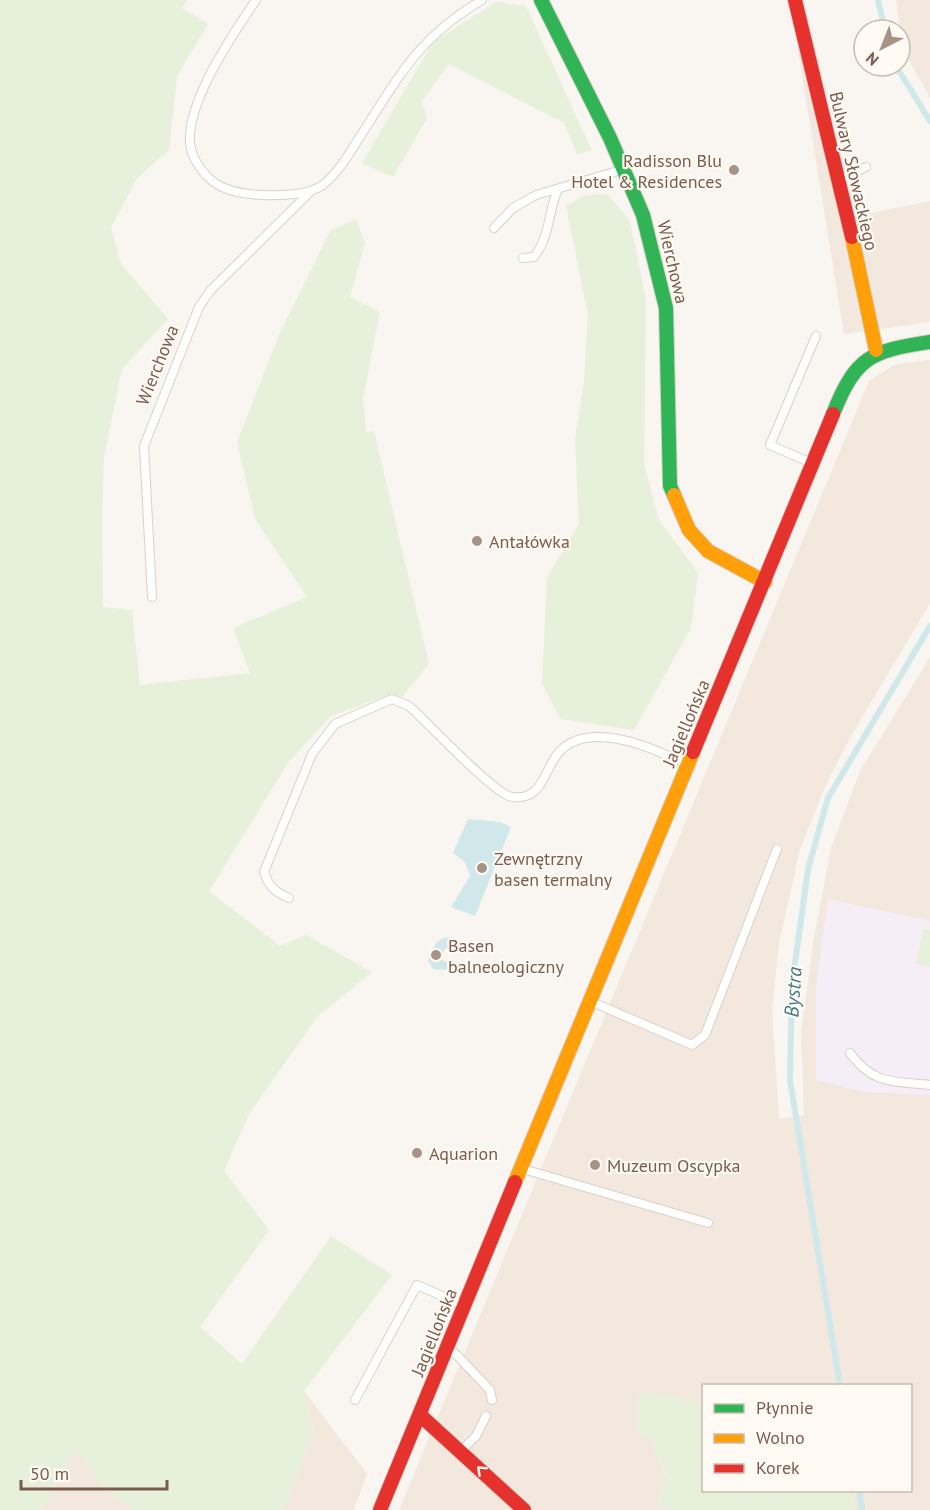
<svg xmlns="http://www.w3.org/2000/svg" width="930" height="1510" viewBox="0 0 930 1510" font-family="'PT Sans',sans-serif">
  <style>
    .residential { fill: #f2e8de }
    .education { fill: #f6eef6 }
    .green { fill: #e7f0db }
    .water { fill: #d0e8ea }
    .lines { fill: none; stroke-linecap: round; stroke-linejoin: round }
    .stream { stroke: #d0e8ea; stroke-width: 6 }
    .lane-casing { stroke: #d7d1cb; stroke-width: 10 }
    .fast-casing { stroke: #d9d2cb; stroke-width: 16 }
    .slow-casing { stroke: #d9d2cb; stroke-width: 16 }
    .jam-casing { stroke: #d9d2cb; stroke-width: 16 }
    .lane { stroke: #fefefd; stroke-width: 8 }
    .fast { stroke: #30b455; stroke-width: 14 }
    .slow { stroke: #ff9f0a; stroke-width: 14 }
    .jam { stroke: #e5322d; stroke-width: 14 }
    .oneway { stroke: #fffaf3 }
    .poi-dot { fill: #a69286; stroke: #fffaf3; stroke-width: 2 }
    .labels { text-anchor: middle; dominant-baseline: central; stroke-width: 4.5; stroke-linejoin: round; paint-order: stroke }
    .poi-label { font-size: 18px; fill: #7a5c4d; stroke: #fffaf3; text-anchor: start }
    .street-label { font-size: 18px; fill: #7a5c4d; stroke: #fffaf3 }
    .water-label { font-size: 20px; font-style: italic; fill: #437c86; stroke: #fffaf3 }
  </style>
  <rect width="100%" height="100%" fill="#f9f5f0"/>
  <g class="residential">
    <polygon points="790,0 857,216 930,201 930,322 844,334"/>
    <polygon points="896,0 930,0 930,98 903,49"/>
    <polygon points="930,360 930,603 851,736 826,785 800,849 779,943 772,1009 779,1119 804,1115 801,1033 813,943 831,848 860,771 930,657 930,1510 855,1510 851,1491 910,1490 910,1386 704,1386 703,1403 640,1392 635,1427 652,1443 666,1477 658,1502 671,1510 399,1510 869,381 896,364"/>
    <polygon points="304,1391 367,1474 354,1510 283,1510 314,1432"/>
    <polygon points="77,1447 102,1488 134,1510 42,1510"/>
  </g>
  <polygon class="education" points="828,899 930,921 930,1095 864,1092 816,1080 816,988"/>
  <g class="green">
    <polygon points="0,0 187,0 182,8 208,24 177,76 169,150 137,178 111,228 121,264 168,319 122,369 104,457 102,519 103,607 132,610 140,685 250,673 233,628 307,597 255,519 237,442 279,335 330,231 356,219 365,243 350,297 380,312 363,398 366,432 374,431 429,664 402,697 389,695 331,716 288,763 209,891 280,946 306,935 372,972 317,1017 249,1114 224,1171 269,1230 200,1327 242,1364 331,1236 392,1275 304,1391 314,1432 283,1510 134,1510 102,1488 77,1448 42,1510 0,1510"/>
    <polygon points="496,2 526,6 592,151 577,154 564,123 449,64 422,101 427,118 393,177 362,163 433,42"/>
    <polygon points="607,194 630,221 646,299 644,464 659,520 698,573 691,628 634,730 561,719 542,684 547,578 579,524 575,440 584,381 588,315 566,206 585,195"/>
    <polygon points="923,929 930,930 930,967 916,964"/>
    <polygon points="640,1391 703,1403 704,1490 851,1491 855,1510 671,1510 658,1502 666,1476 652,1443 635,1427"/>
  </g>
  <g class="water">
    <polygon points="468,819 500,822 511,827 475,916 451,907 470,876 465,862 453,853"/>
    <path d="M448,937L458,941L462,949L457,952L445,948L440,959L447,962L452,960L455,966L446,970L433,969L428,961C432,950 435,939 448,937Z"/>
  </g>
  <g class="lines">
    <g class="stream">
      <polyline points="878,0 885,30"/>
      <polyline points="896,66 930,121"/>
      <polyline points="840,1386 790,1080 792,985 808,869 828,798 930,626"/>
      <polyline points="859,1490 862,1510"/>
    </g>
    <g class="lane-casing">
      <g id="lane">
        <path d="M256,0C233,34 176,116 193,155C199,170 212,184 227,189C248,197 306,199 324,184C341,170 353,147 365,129C402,71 421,36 482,0"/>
        <polyline points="841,179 866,167"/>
        <polyline points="494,228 513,208 536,195 621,170"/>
        <path d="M523,258L534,257C550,237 548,212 558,189"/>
        <polyline points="809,462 770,445 816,336"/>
        <polyline points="152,597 144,446 199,307 210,291 310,192"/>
        <path d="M289,898C275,892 269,887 264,872L312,754L335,724L392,699L409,706C426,721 495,795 512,797C545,801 544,766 561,750C592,720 655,749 687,764"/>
        <polyline points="592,1002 692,1045 705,1035 777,849"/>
        <path d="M850,1053C873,1085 894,1081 930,1085"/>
        <polyline points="523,1169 708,1223"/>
        <polyline points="451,1349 490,1390 492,1400"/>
        <polyline points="355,1400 417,1285 463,1305"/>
        <polyline points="462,1450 476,1436 486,1416"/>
      </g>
    </g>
    <g class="fast-casing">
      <g id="fast">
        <polyline points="541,0 610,138 643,215 666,308 670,486 674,495"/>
        <path d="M833,414C856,356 871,351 930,342"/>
      </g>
    </g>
    <g class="slow-casing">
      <g id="slow">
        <polyline points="852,237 876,350"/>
        <polyline points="674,495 689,530 708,551 765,582"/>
        <polyline points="515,1182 693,752"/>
      </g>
    </g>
    <g class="jam-casing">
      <g id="jam">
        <polyline points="795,0 852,237"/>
        <polyline points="693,752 833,414"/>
        <polyline points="420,1415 524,1510"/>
        <polyline points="380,1510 515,1182"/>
      </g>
    </g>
    <use href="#lane" class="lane"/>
    <use href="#fast" class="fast"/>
    <use href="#slow" class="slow"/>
    <use href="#jam" class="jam"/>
  </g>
  <defs><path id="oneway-chevron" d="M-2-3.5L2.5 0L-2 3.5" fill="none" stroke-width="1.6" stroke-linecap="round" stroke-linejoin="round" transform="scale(1.5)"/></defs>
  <use class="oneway" href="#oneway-chevron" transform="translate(481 1470) rotate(-137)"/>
  <g class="poi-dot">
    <circle cx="734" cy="170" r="6"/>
    <circle cx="477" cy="541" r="6"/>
    <circle cx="482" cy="868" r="6"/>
    <circle cx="436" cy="955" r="6"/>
    <circle cx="417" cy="1153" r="6"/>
    <circle cx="595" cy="1165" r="6"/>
  </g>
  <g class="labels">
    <g class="poi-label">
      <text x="722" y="160" text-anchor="end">Radisson Blu<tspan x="722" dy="21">Hotel &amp; Residences</tspan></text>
      <text x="489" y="541">Antałówka</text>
      <text x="494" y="858">Zewnętrzny<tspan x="494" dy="21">basen termalny</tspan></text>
      <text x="448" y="945">Basen<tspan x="448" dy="21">balneologiczny</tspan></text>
      <text x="429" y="1153">Aquarion</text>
      <text x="607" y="1165">Muzeum Oscypka</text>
    </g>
    <g class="street-label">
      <text transform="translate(854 171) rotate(77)">Bulwary Słowackiego</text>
      <text transform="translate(673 262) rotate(77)">Wierchowa</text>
      <text transform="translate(157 365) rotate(-68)">Wierchowa</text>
      <text transform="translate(686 723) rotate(-67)">Jagiellońska</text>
      <text transform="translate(434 1332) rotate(-68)">Jagiellońska</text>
    </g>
    <g class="water-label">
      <text transform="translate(793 992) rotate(-86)">Bystra</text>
    </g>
  </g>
  <rect x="702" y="1384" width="210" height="108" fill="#fffaf3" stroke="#cabbb1" stroke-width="1.5"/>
  <rect x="714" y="1404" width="30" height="9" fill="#30b455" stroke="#cabbb1" stroke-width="1.5"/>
  <text x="756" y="1414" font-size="18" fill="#7a5c4d">Płynnie</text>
  <rect x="714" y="1434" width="30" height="9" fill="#ff9f0a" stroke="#cabbb1" stroke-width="1.5"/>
  <text x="756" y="1444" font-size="18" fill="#7a5c4d">Wolno</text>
  <rect x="714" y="1464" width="30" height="9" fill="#e5322d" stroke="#cabbb1" stroke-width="1.5"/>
  <text x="756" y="1474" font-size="18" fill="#7a5c4d">Korek</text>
  <g transform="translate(882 48) rotate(222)"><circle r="28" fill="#fffaf3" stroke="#cabbb1" stroke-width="1.5"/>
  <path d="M0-4.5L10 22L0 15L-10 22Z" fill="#a69286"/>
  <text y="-9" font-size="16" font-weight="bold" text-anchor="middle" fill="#7a5c4d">N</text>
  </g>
  <path d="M21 1480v9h146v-9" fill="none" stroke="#7a5c4d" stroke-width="3"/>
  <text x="30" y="1480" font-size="18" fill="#7a5c4d" stroke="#fffaf3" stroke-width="4.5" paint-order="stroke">50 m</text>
</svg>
